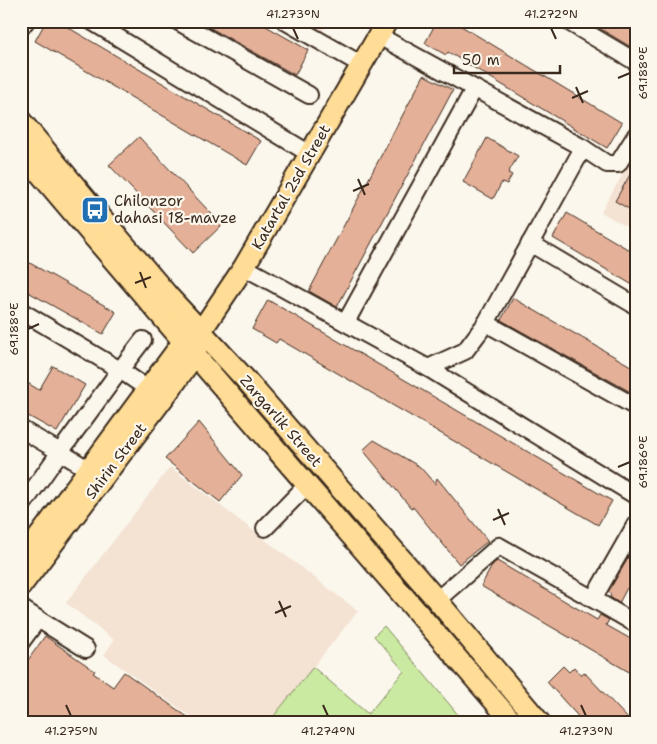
<svg xmlns="http://www.w3.org/2000/svg" width="657" height="744" viewBox="0 0 657 744" font-family="'Shantell Sans',sans-serif">
  <style>
    .built { fill: #f4e2d3 }
    .green { fill: #cae9a1; stroke: #828a60 }
    .building { fill: #e5b098; stroke: #3b2a1e }
    .lines { fill: none; stroke-linecap: round; stroke-linejoin: round }
    .minor-casing { stroke: #3b2a1e; stroke-width: 20 }
    .major-casing { stroke: #3b2a1e; stroke-width: 24 }
    .minor { stroke: #fbf7ec; stroke-width: 16 }
    .major { stroke: #ffdd96; stroke-width: 20 }
    .ticks { fill: none; stroke: #3b2a1e; stroke-width: 2 }
    .labels { text-anchor: middle; dominant-baseline: central; stroke-width: 4.5; stroke-linejoin: round; paint-order: stroke }
    .street-label { font-size: 15px; fill: #3b2a1e; stroke: #fbf7ec }
    .poi-label { font-size: 15px; fill: #3b2a1e; stroke: #fbf7ec; text-anchor: start }
    .neatline { fill: none; stroke: #3b2a1e; stroke-width: 2 }
    .ticks-label { font-size: 12px; text-anchor: middle; fill: #3b2a1e }
  </style>
  <rect width="100%" height="100%" fill="#fbf7ec"/>
  <filter id="ink" filterUnits="userSpaceOnUse"><feTurbulence type="fractalNoise" baseFrequency=".02" numOctaves="2"/><feDisplacementMap in="SourceGraphic" scale="10" xChannelSelector="R" yChannelSelector="G"/><feConvolveMatrix kernelMatrix="1 2 1 2 8 2 1 2 1" color-interpolation-filters="sRGB"/></filter>
  <g filter="url(#ink)">
    <g class="built">
      <polygon points="304,21 328,21 322,32"/>
      <polygon points="636,151 636,232 601,212"/>
      <polygon points="170,467 358,611 285,702 270,722 271,723 200,723 104,655 114,640 66,603"/>
    </g>
    <polygon class="green" points="384,626 465,723 269,722 313,667 368,714 404,671 374,636"/>
    <g class="building">
      <polygon points="46,21 57,21 261,141 247,165 35,41"/>
      <polygon points="198,21 257,21 308,50 295,75"/>
      <polygon points="437,21 453,21 622,123 607,148 448,52 446,55 425,43"/>
      <polygon points="587,21 636,21 636,50 604,31"/>
      <polygon points="424,75 453,90 337,307 309,291"/>
      <polygon points="139,137 222,225 193,253 109,165"/>
      <polygon points="487,138 518,156 508,173 512,175 507,184 502,182 493,199 463,182"/>
      <polygon points="636,164 636,213 615,201"/>
      <polygon points="567,213 636,254 636,287 553,238"/>
      <polygon points="21,258 116,312 103,334 21,288"/>
      <polygon points="513,298 636,369 636,395 501,320"/>
      <polygon points="268,300 612,501 598,525 279,339 276,343 252,329"/>
      <polygon points="53,366 85,385 57,432 21,412 21,379 39,390"/>
      <polygon points="199,422 242,475 220,502 165,459"/>
      <polygon points="374,440 420,467 435,484 437,478 488,541 459,564 413,507 411,508 363,450"/>
      <polygon points="636,545 636,594 627,588 619,603 610,597 611,594 608,592"/>
      <polygon points="497,561 597,620 600,615 609,620 606,625 636,642 636,676 481,586 493,564"/>
      <polygon points="45,636 95,671 93,673 113,687 124,672 196,723 136,723 127,716 122,723 21,723 21,670"/>
      <polygon points="563,666 569,672 574,667 581,675 584,672 632,723 584,723 547,682"/>
    </g>
    <g class="lines">
      <g class="minor-casing">
        <g id="minor">
          <polyline points="91,21 310,154"/>
          <polyline points="177,21 309,95"/>
          <polyline points="285,21 362,65"/>
          <polyline points="567,21 636,62"/>
          <polyline points="21,27 26,21"/>
          <polyline points="379,36 583,148 607,164 618,164 636,135"/>
          <polyline points="583,148 486,323 636,407"/>
          <polyline points="530,243 636,306"/>
          <polyline points="244,267 428,368 636,496"/>
          <polyline points="21,311 120,370 143,340"/>
          <polyline points="346,322 474,89"/>
          <polyline points="428,368 465,351 486,323"/>
          <polyline points="21,429 60,452 120,370 148,389"/>
          <polyline points="21,507 60,452 99,476"/>
          <polyline points="265,528 307,485"/>
          <polyline points="593,599 636,624"/>
          <polyline points="437,600 499,546 593,599 636,524"/>
          <polyline points="21,608 38,619"/>
          <polyline points="21,642 38,619 86,649"/>
        </g>
      </g>
      <g class="major-casing">
        <g id="major">
          <polyline points="21,121 95,210 170,298 247,381 437,600 540,723"/>
          <path d="M21,151C183,344 349,532 513,723"/>
          <polyline points="21,561 183,342 201,331 244,267 387,21"/>
          <polyline points="21,586 177,380 195,354 198,343"/>
        </g>
      </g>
      <use href="#minor" class="minor"/>
      <use href="#major" class="major"/>
    </g>
  </g>
  <path class="ticks" d="M293,28L298,39M551,28L556,39M618,78L630,73M576,87L583,103M572,98L588,91M358,179L365,195M353,191L369,184M140,272L146,288M135,283L151,277M28,329L39,324M618,467L630,462M498,509L505,525M493,520L509,513M279,601L286,617M275,613L291,606M66,705L71,716M323,705L328,716M581,705L586,716"/>
  <defs>
    <g id="bus-square" transform="scale(1.4375)"><rect x="-9" y="-9" width="18" height="18" rx="4" fill="#1f6fb2" stroke="#fbf7ec"/><path d="M-5-6H5V4H4V6H2V4H-2V6H-4V4H-5ZM-3.5-4V0h7V-4ZM-3.5 1.2v1.5H-2V1.2ZM2 1.2v1.5H3.5V1.2Z" fill="#fff"/></g>
  </defs>
  <g fill-rule="evenodd">
    <use href="#bus-square" x="95" y="210"/>
  </g>
  <g class="labels">
    <g class="street-label">
      <text transform="translate(291 187) rotate(-60)">Katartal 2sd Street</text>
      <text transform="translate(281 421) rotate(49)">Zargarlik Street</text>
      <text transform="translate(116 461) rotate(-53)">Shirin Street</text>
    </g>
    <g class="poi-label">
      <text x="114" y="201">Chilonzor<tspan x="114" dy="17">dahasi 18-mavze</tspan></text>
    </g>
  </g>
  <rect width="657" height="744" fill="none" stroke="#fbf7ec" stroke-width="55"/>
  <path d="M454 65v8h106v-8" fill="none" stroke="#3b2a1e" stroke-width="2.5"/>
  <text x="462" y="65" font-size="15" fill="#3b2a1e" stroke="#fbf7ec" stroke-width="4" paint-order="stroke">50 m</text>
  <rect x="28" y="28" width="602" height="688" class="neatline"/>
  <g class="ticks-label">
    <text x="293" y="18">41.273°N</text>
    <text x="551" y="18">41.272°N</text>
    <text transform="translate(643 73) rotate(-90)" y="4">69.188°E</text>
    <text transform="translate(14 329) rotate(-90)" y="4">69.188°E</text>
    <text transform="translate(643 462) rotate(-90)" y="4">69.186°E</text>
    <text x="71" y="735">41.275°N</text>
    <text x="328" y="735">41.274°N</text>
    <text x="586" y="735">41.273°N</text>
  </g>
</svg>
